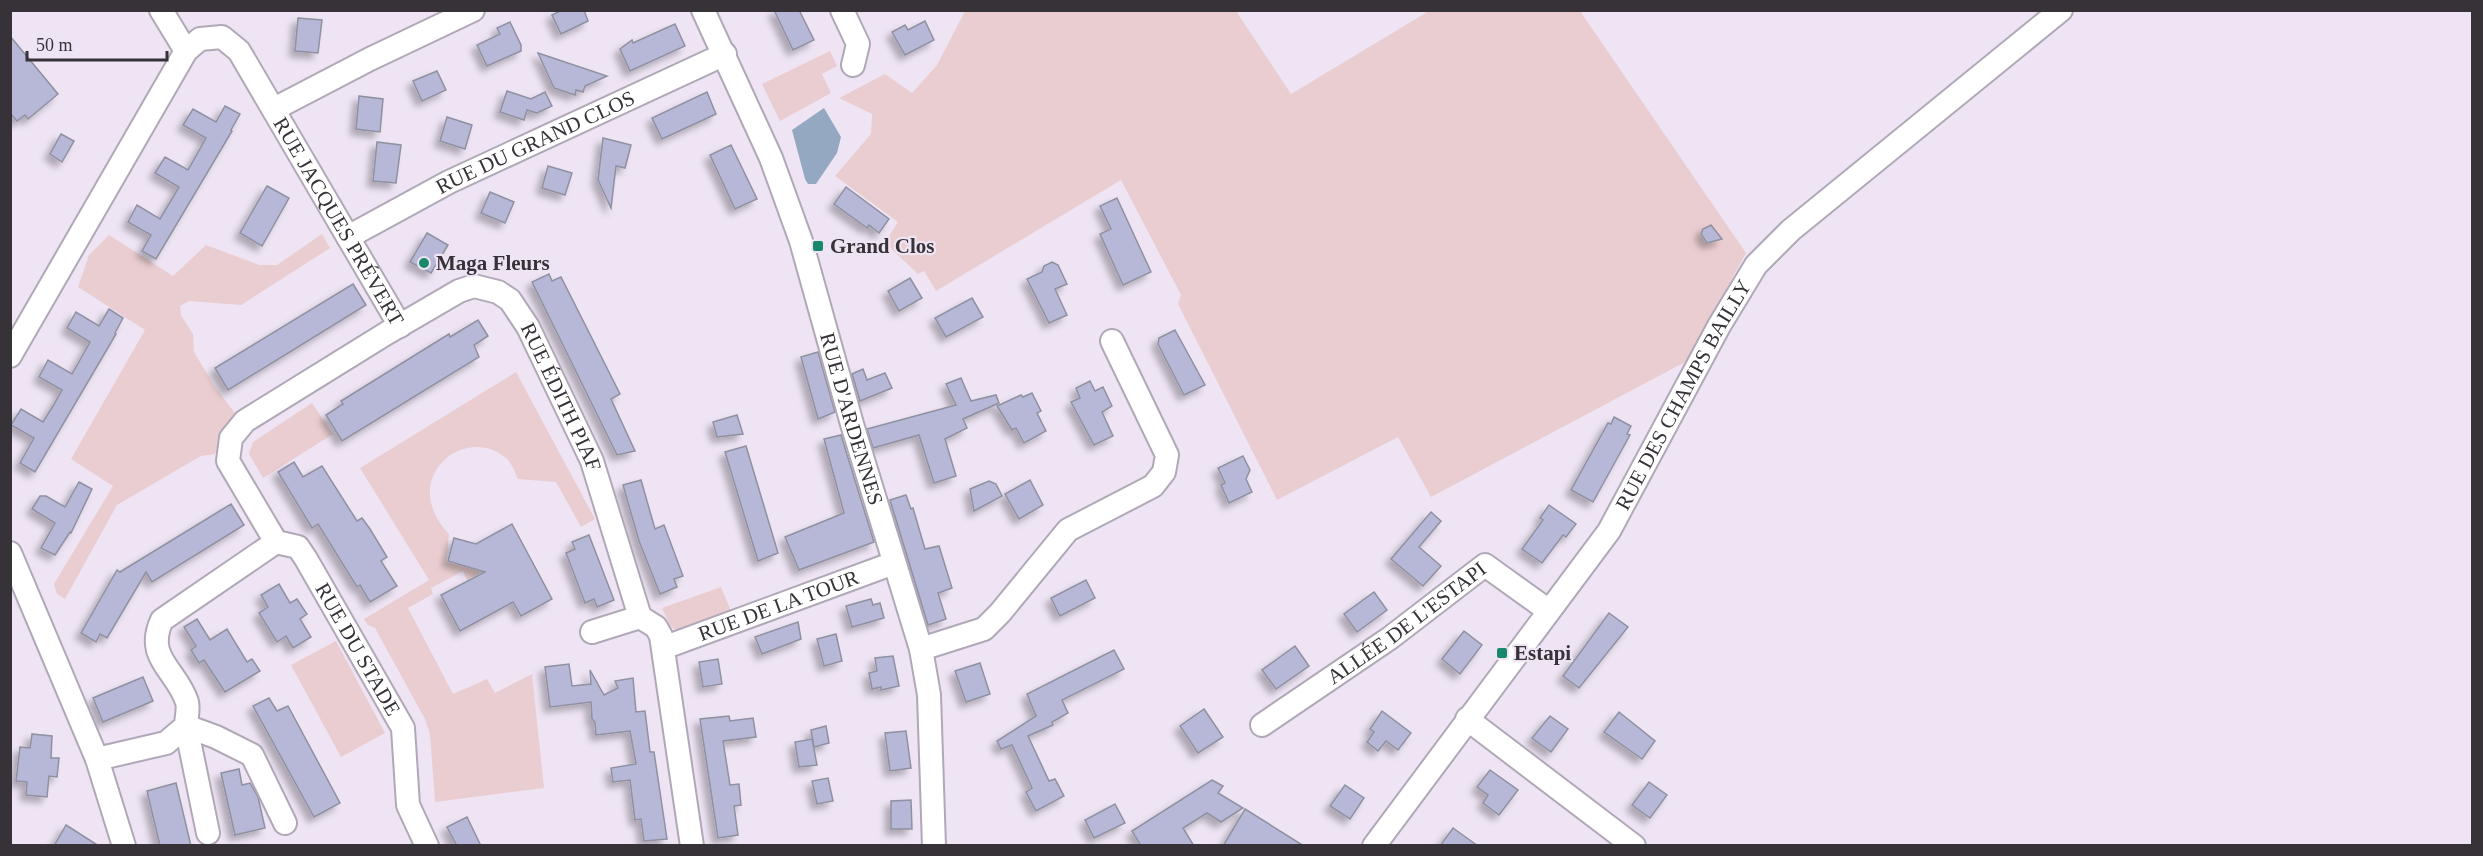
<svg xmlns="http://www.w3.org/2000/svg" width="2483" height="856" viewBox="0 0 2483 856" font-family="Georgia,serif">
  <style>
    .green { fill: #eacdd0 }
    .water { fill: #94a8c1 }
    .building { fill: #b7b8d7; stroke: #8f90a0; stroke-width: 1.5; filter: url(#shadow) }
    .lines { fill: none; stroke-linecap: round; stroke-linejoin: round }
    .minor-casing { stroke: #b1a8b7; stroke-width: 26 }
    .minor { stroke: #fff; stroke-width: 22 }
    .poi-dot { fill: #17896a; stroke: #eee4f4; stroke-width: 2 }
    .labels { text-anchor: middle; dominant-baseline: central; stroke-width: 4.5; stroke-linejoin: round; paint-order: stroke }
    .street-label { font-size: 21px; fill: #363238; stroke: #eee4f4 }
    .poi-label { font-size: 21px; font-weight: bold; fill: #363238; stroke: #eee4f4; text-anchor: start }
  </style>
  <defs>
    <filter id="shadow"><feDropShadow dx="-5.5" dy="5.5" stdDeviation="3" flood-color="#0004"/></filter>
  </defs>
  <rect width="100%" height="100%" fill="#eee4f4"/>
  <g class="green">
    <polygon points="965,11 1236,11 1291,94 1429,11 1580,11 1746,253 1687,361 1431,497 1398,437 1277,500 1178,304 1181,295 1121,180 936,291 924,271 918,274 885,243 898,222 835,176 871,134 872,114 839,98 885,74 912,93 937,65"/>
    <polygon points="830,51 837,66 822,74 831,93 780,121 762,84"/>
    <polygon points="322,234 330,248 241,305 189,301 180,306 181,315 193,334 194,352 215,387 235,413 221,432 215,454 201,456 117,505 65,599 57,594 54,584 113,486 71,459 145,330 78,287 89,255 109,235 173,276 206,245 259,265 277,265"/>
    <path d="M516,372L595,519L581,527L556,482L518,479C515,473 512,464 507,459C466,422 396,478 449,534L446,562L459,565L460,563L491,567L467,580L463,571L431,588L433,594L408,608L453,694L487,679L495,693L532,674L544,788L435,802L430,734L425,719L375,628L368,625L364,619L429,580L360,468Z"/>
    <polygon points="312,403 333,434 263,478 249,454 253,442"/>
    <polygon points="721,587 731,611 679,631 671,627 662,608"/>
    <polygon points="336,641 385,733 341,757 291,665"/>
  </g>
  <polygon class="water" points="824,108 841,137 837,153 816,184 808,184 805,179 792,130"/>
  <g class="building">
    <polygon points="562,10 584,10 588,21 561,34 552,15"/>
    <polygon points="774,10 799,10 814,40 793,50"/>
    <polygon points="298,18 322,20 318,53 295,51"/>
    <polygon points="925,21 934,40 905,55 892,32 905,25 908,30"/>
    <polygon points="510,22 521,45 521,51 487,66 477,45 500,34 497,28"/>
    <polygon points="675,24 685,46 630,71 620,49 632,40 633,43"/>
    <polygon points="10,36 58,94 28,119 25,115 17,121 10,113"/>
    <polygon points="538,53 607,76 585,86 583,92 576,90 575,95 554,88"/>
    <polygon points="437,71 446,90 422,101 413,81"/>
    <polygon points="507,91 531,99 545,92 552,106 537,113 527,110 524,120 500,112"/>
    <polygon points="707,92 716,114 662,139 652,118"/>
    <polygon points="359,96 383,99 380,132 356,129"/>
    <polygon points="225,106 240,114 231,130 232,131 156,259 142,251 151,235 128,222 137,205 160,219 179,187 155,173 165,157 188,170 206,138 183,125 193,109 216,122"/>
    <polygon points="447,117 472,125 465,149 440,141"/>
    <polygon points="61,134 74,141 62,162 50,154"/>
    <polygon points="603,138 631,145 625,168 616,166 611,208 598,180"/>
    <polygon points="377,142 401,145 396,183 373,181"/>
    <polygon points="731,145 757,199 735,209 710,155"/>
    <polygon points="548,166 572,173 565,195 542,188"/>
    <polygon points="267,186 289,198 262,246 240,233"/>
    <polygon points="846,187 889,219 879,233 869,225 867,228 834,204"/>
    <polygon points="490,192 514,202 505,223 481,213"/>
    <polygon points="1117,198 1151,272 1123,285 1100,234 1111,229 1100,206"/>
    <polygon points="1711,225 1722,239 1707,243 1701,234 1703,229"/>
    <polygon points="427,233 448,245 431,273 410,262"/>
    <polygon points="1052,262 1058,265 1067,284 1055,289 1067,315 1049,323 1027,279 1042,272 1044,266"/>
    <polygon points="549,274 552,281 561,277 620,394 611,399 635,451 617,455 532,282"/>
    <polygon points="910,278 922,298 899,311 888,291"/>
    <polygon points="353,284 366,305 228,390 215,368"/>
    <polygon points="972,298 983,317 946,337 935,318"/>
    <polygon points="109,309 123,318 115,333 116,334 35,472 20,463 34,438 11,425 21,409 43,422 53,406 62,390 39,377 48,360 72,374 90,342 67,328 76,312 99,326"/>
    <polygon points="478,320 488,336 474,345 479,357 342,441 326,415 343,404 341,401 449,334 450,337"/>
    <polygon points="1175,330 1205,385 1184,395 1158,344 1159,338"/>
    <polygon points="818,352 835,412 818,419 801,357"/>
    <polygon points="863,369 867,380 885,373 892,388 860,401 852,374"/>
    <polygon points="961,378 971,401 996,395 999,403 963,419 967,428 945,439 956,476 934,483 919,435 873,448 867,429 956,405 946,384"/>
    <polygon points="1090,381 1095,391 1103,387 1112,406 1102,412 1113,436 1094,445 1071,402 1080,398 1076,388"/>
    <polygon points="1032,393 1041,411 1037,413 1046,431 1024,443 1016,428 1012,430 997,406 1021,395 1023,397"/>
    <polygon points="737,415 743,434 717,437 713,422"/>
    <polygon points="1614,417 1631,426 1627,434 1630,435 1593,502 1571,490 1608,423 1611,424"/>
    <polygon points="841,435 874,542 799,570 785,537 844,513 824,439"/>
    <polygon points="746,446 778,553 758,561 725,452"/>
    <polygon points="1243,456 1250,470 1246,479 1252,492 1229,503 1221,485 1225,483 1218,468"/>
    <polygon points="294,462 303,477 322,466 357,521 362,518 370,529 387,557 381,561 397,586 370,602 360,585 357,587 318,524 312,528 278,472"/>
    <polygon points="641,480 655,529 664,525 683,576 674,579 677,587 660,594 639,541 623,485"/>
    <polygon points="1030,480 1043,505 1019,519 1005,494"/>
    <polygon points="989,481 996,484 1002,496 974,511 970,489"/>
    <polygon points="79,482 92,489 71,533 70,532 55,555 41,548 55,523 32,509 40,496 46,496 65,507"/>
    <polygon points="906,495 911,509 913,508 925,549 939,546 952,588 938,593 946,619 928,625 890,500"/>
    <polygon points="231,504 244,525 152,582 146,572 107,638 100,634 96,642 81,633 117,570 120,572"/>
    <polygon points="1549,505 1576,524 1566,537 1563,535 1542,563 1522,549 1543,520 1540,518"/>
    <polygon points="1431,512 1441,521 1419,547 1441,566 1423,586 1391,559"/>
    <polygon points="512,524 552,599 521,616 513,602 460,631 441,595 485,572 448,561 454,538 476,544"/>
    <polygon points="589,535 614,600 597,607 594,599 585,603 566,553 575,549 572,542"/>
    <polygon points="1086,580 1095,598 1060,616 1051,598"/>
    <polygon points="279,584 290,603 297,599 307,614 300,619 311,637 293,648 286,636 277,642 259,613 268,607 261,595"/>
    <polygon points="1374,592 1387,610 1357,632 1344,614"/>
    <polygon points="871,599 873,605 880,603 884,618 852,627 846,606"/>
    <polygon points="1609,613 1628,627 1579,688 1563,676"/>
    <polygon points="197,619 210,640 227,629 247,662 252,659 260,671 225,692 204,660 199,663 191,650 196,646 184,627"/>
    <polygon points="798,622 801,639 762,654 755,637"/>
    <polygon points="1464,631 1482,645 1460,674 1442,659"/>
    <polygon points="836,634 842,661 824,666 817,639"/>
    <polygon points="1295,646 1309,666 1276,689 1262,670"/>
    <polygon points="1114,650 1124,669 1062,700 1068,713 1052,722 1053,725 1028,736 1049,781 1055,779 1064,796 1036,811 1026,792 1032,788 1012,745 1001,749 997,741 1036,716 1027,694"/>
    <polygon points="893,656 899,686 881,690 881,687 872,689 869,673 877,671 875,658"/>
    <polygon points="718,659 722,684 703,687 699,662"/>
    <polygon points="980,663 990,694 966,702 955,671"/>
    <polygon points="569,664 572,686 591,684 590,670 604,695 618,688 615,681 633,678 636,712 645,711 650,752 654,752 667,839 644,841 641,819 635,820 630,780 613,782 611,768 636,764 630,731 596,735 595,722 592,719 591,702 550,707 545,667"/>
    <polygon points="143,677 153,701 103,722 93,698"/>
    <polygon points="269,698 277,711 288,706 340,803 314,817 253,706"/>
    <polygon points="1204,709 1223,737 1198,753 1180,726"/>
    <polygon points="1382,711 1411,733 1398,750 1386,741 1378,751 1367,742 1374,732 1370,729"/>
    <polygon points="1619,712 1655,741 1642,759 1604,732"/>
    <polygon points="729,716 730,721 753,718 756,737 723,741 730,785 739,784 741,805 734,806 738,835 718,838 700,719"/>
    <polygon points="1550,716 1568,729 1551,752 1532,738"/>
    <polygon points="826,726 829,743 814,747 811,730"/>
    <polygon points="906,731 911,768 890,771 885,733"/>
    <polygon points="32,734 52,736 51,758 59,758 57,777 49,776 47,797 26,795 27,782 16,781 20,747 30,748"/>
    <polygon points="812,739 817,765 799,767 795,742"/>
    <polygon points="239,769 242,785 250,783 258,797 265,828 235,835 221,773"/>
    <polygon points="1490,770 1518,790 1499,815 1483,803 1488,795 1477,787"/>
    <polygon points="828,778 833,801 817,804 812,781"/>
    <polygon points="1212,780 1223,786 1218,793 1243,808 1221,822 1207,813 1183,828 1194,846 1141,846 1132,831"/>
    <polygon points="1649,782 1667,795 1650,818 1632,805"/>
    <polygon points="176,783 191,846 160,846 147,791"/>
    <polygon points="1345,785 1364,798 1350,819 1330,806"/>
    <polygon points="911,800 912,829 891,829 891,801"/>
    <polygon points="1115,804 1125,823 1094,838 1085,820"/>
    <polygon points="1245,809 1304,846 1223,846"/>
    <polygon points="467,817 481,846 457,846 447,827"/>
    <polygon points="66,825 99,846 54,846"/>
    <polygon points="1453,828 1478,846 1440,846"/>
  </g>
  <g class="lines">
    <g class="minor-casing">
      <g id="minor">
        <polyline points="161,10 186,51"/>
        <path id="s1" d="M703,10L771,158L801,241L852,424L921,649L929,695L934,846"/>
        <polyline points="842,10 858,44 853,65"/>
        <polyline points="274,109 370,59 473,10"/>
        <path id="s2" d="M348,237L449,182L725,54"/>
        <path id="s3" d="M10,356L186,51L200,39L222,37L239,51L400,326"/>
        <path id="s4" d="M276,542L298,547L306,559L403,728L408,805L427,846"/>
        <path id="s5" d="M10,553L97,759L166,743L186,726C186,719 189,709 187,702C177,670 144,658 162,620L276,542L228,461L231,438L245,421L387,333L459,291L474,286L498,292L510,300L528,327L592,461L640,617"/>
        <polyline points="592,632 640,617 656,627 661,636 692,846"/>
        <path id="s6" d="M663,648L894,563"/>
        <polyline points="921,649 984,629 1000,613 1068,530 1153,486 1164,472 1167,455 1112,341"/>
        <polyline points="1467,719 1634,846"/>
        <path id="s7" d="M1262,725L1390,638L1485,565L1549,611"/>
        <polyline points="97,759 124,846"/>
        <polyline points="208,833 186,726 216,737 252,755 285,823"/>
        <path id="s8" d="M1374,846L1609,531L1719,326L1756,265L1791,230L2061,10"/>
      </g>
    </g>
    <use href="#minor" class="minor"/>
  </g>
  <g class="poi-dot">
    <rect x="812" y="240" width="12" height="12" rx="3"/>
    <circle cx="424" cy="263" r="6"/>
    <rect x="1496" y="647" width="12" height="12" rx="3"/>
  </g>
  <g class="labels">
    <g class="street-label">
      <text stroke="none"><textPath href="#s2" startOffset="210">RUE DU GRAND CLOS</textPath></text>
      <text stroke="none"><textPath href="#s3" startOffset="612">RUE JACQUES PRÉVERT</textPath></text>
      <text stroke="none"><textPath href="#s8" startOffset="548">RUE DES CHAMPS BAILLY</textPath></text>
      <text stroke="none"><textPath href="#s5" startOffset="1128">RUE ÉDITH PIAF</textPath></text>
      <text stroke="none"><textPath href="#s1" startOffset="436">RUE D'ARDENNES</textPath></text>
      <text stroke="none"><textPath href="#s6" startOffset="123">RUE DE LA TOUR</textPath></text>
      <text stroke="none"><textPath href="#s7" startOffset="177">ALLÉE DE L'ESTAPI</textPath></text>
      <text stroke="none"><textPath href="#s4" startOffset="141">RUE DU STADE</textPath></text>
    </g>
    <g class="poi-label">
      <text x="830" y="246">Grand Clos</text>
      <text x="436" y="263">Maga Fleurs</text>
      <text x="1514" y="653">Estapi</text>
    </g>
  </g>
  <rect width="2483" height="856" fill="none" stroke="#363238" stroke-width="24"/>
  <path d="M27 51v9h140v-9" fill="none" stroke="#363238" stroke-width="3"/>
  <text x="36" y="51" font-size="18" fill="#363238" stroke="#eee4f4" stroke-width="4.5" paint-order="stroke">50 m</text>
</svg>
